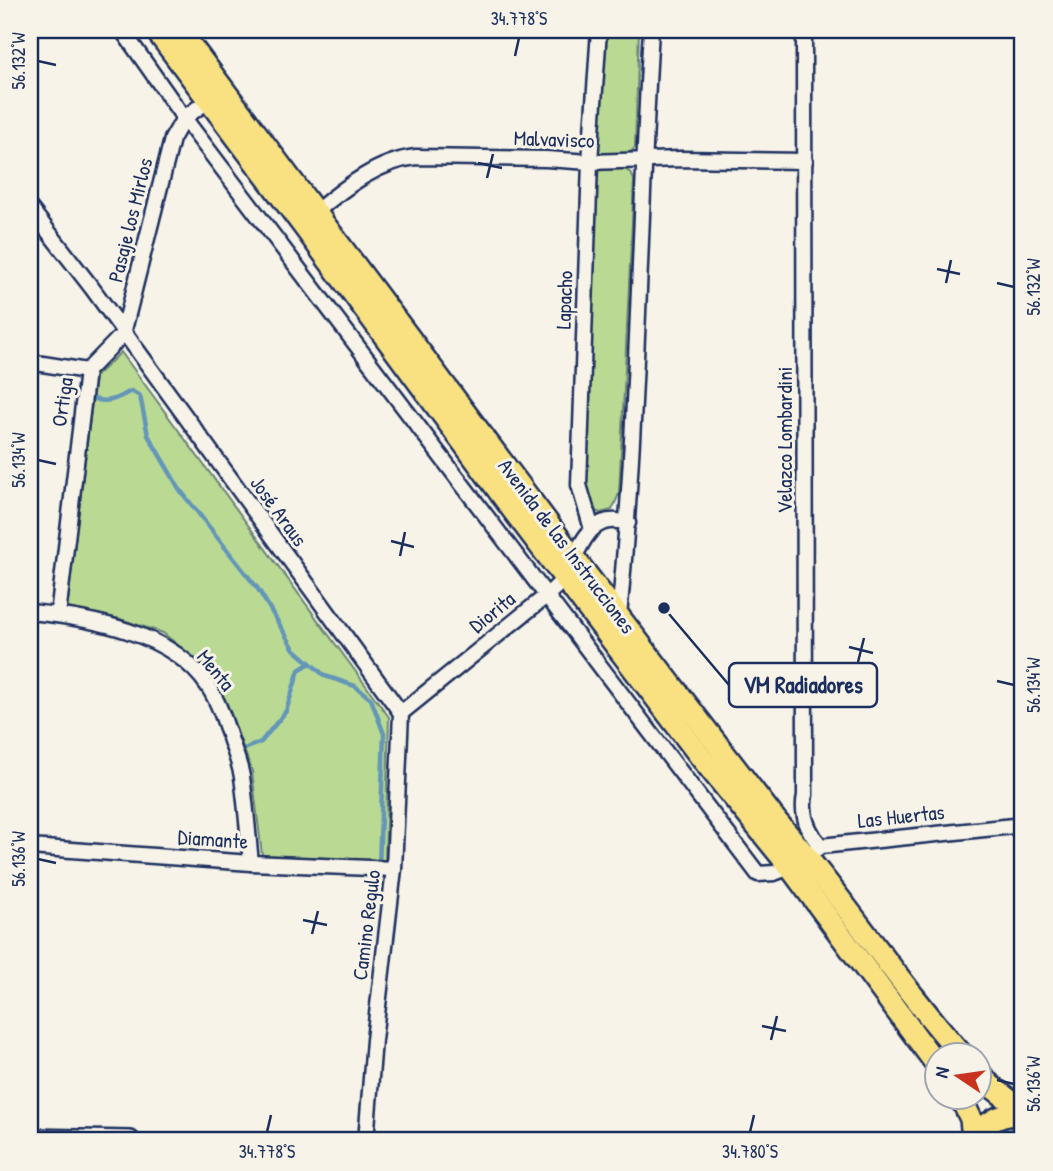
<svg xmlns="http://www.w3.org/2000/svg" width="1053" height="1171" viewBox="0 0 1053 1171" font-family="'Patrick Hand',sans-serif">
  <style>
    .green { fill: #bada93; stroke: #6a8478; stroke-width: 2 }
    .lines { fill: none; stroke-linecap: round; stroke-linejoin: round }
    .stream { stroke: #6396b8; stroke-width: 4.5 }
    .street-casing { stroke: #1b2f5e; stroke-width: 19 }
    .secondary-casing { stroke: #1b2f5e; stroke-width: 24 }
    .primary-casing { stroke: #1b2f5e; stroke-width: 26 }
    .street { stroke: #f7f3e8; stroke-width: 14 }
    .secondary { stroke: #f7f3e8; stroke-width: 19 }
    .primary { stroke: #f9e181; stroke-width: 21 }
    .ticks { fill: none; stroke: #1b2f5e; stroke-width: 2.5 }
    .labels { text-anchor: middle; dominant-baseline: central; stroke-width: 6; stroke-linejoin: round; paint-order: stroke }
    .street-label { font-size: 21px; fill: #1b2f5e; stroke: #f7f3e8 }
    .leader { fill: none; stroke: #1b2f5e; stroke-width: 2.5 }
    .callout-dot { fill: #1b2f5e; stroke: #f7f3e8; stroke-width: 2.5 }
    .callout { fill: #f7f3e8; stroke: #1b2f5e; stroke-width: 2.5 }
    .callout-label { font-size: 23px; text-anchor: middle; font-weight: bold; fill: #1b2f5e }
    .neatline { fill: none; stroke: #1b2f5e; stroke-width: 2.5 }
    .ticks-label { font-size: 18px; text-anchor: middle; fill: #1b2f5e }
  </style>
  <rect width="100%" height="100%" fill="#f7f3e8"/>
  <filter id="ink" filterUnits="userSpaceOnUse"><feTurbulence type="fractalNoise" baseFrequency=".0143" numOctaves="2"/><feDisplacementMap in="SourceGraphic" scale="14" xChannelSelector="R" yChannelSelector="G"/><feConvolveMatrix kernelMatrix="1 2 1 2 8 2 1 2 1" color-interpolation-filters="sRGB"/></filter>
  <g filter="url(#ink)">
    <g class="green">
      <path d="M599,30H639L635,147C628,159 612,154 599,153L597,150Z"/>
      <polygon points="619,166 631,173 634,180 619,494 612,510 600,513 593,510 584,489 596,174 602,168"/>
      <polygon points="121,352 389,717 385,861 262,855 252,771 225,699 196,660 163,633 120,619 67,608 95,377"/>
      <polygon points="1009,1126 1023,1128 1023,1141 983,1141 1001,1127"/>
    </g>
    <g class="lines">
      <g class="stream">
        <path d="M87,396C105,405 115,400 131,391L140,396L148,435L180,490L258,589L294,649L325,676L355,686L371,699L384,734L379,867"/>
        <polyline points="239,751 261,742 286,711 299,670 310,663"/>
      </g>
      <g class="street-casing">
        <g id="street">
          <polyline points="122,30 184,118 758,874 774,873 790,867 821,846 1023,825"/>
          <path d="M804,30L805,795C801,815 807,831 821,846"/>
          <polyline points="30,208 92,288 401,713"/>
          <path d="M317,211C345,187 379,161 416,157L546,159L590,162L680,159L805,161"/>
          <polyline points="123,334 172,139 184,118 209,100"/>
          <polyline points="30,362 87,371"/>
          <polyline points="592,529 579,485 590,162 599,30"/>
          <path d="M30,612C90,618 172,632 208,686C219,703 225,722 231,741C235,752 240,765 242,777C246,805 248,834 251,863"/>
          <polyline points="58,615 87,371 123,334"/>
          <path d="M619,616C638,421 639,225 651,30"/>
          <path d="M401,713L546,596C552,590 561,584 565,576C581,548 588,511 628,523"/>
          <polyline points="30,847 251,863 394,869"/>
          <polyline points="366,1141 374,1040 394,869 401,713"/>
        </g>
      </g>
      <g class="secondary-casing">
        <polyline id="secondary" points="30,1139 130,1141"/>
      </g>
      <g class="primary-casing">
        <g id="primary">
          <polyline points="156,30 305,228 513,510 700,756 790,867 937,1065"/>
          <path d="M179,30L573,557L777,822C843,896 896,981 963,1056"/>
          <polyline points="979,1073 991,1086 1023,1111"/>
          <polyline points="961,1098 971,1119 973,1139"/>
          <path d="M973,1141C984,1123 1001,1112 1023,1115"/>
        </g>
      </g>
      <use href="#street" class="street"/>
      <use href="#secondary" class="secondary"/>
      <use href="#primary" class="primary"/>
    </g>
  </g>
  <path class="ticks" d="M515,56L519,38M38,61L56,65M478,163L502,168M487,178L493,154M937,269L960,274M946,283L951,260M997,283L1014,287M38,460L56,464M391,541L414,547M400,556L405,532M849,647L873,653M858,662L864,638M997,681L1014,685M38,859L56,863M303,920L327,925M312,934L318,911M762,1026L786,1031M771,1040L777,1016M997,1080L1014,1084M267,1132L271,1115M750,1132L754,1115"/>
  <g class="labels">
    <g class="street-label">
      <text transform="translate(554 139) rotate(2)">Malvavisco</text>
      <text transform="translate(130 220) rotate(-76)">Pasaje los Mirlos</text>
      <text transform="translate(564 300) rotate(-88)">Lapacho</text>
      <text transform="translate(62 402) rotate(-82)">Ortiga</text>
      <text transform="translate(784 440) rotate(-90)">Velazco Lombardini</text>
      <text transform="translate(279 511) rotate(54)">José Araus</text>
      <text transform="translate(567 546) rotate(53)">Avenida de las Instrucciones</text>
      <text transform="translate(492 612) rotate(-39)">Diorita</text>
      <text transform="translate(216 670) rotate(51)">Menta</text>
      <text transform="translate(901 816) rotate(-6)">Las Huertas</text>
      <text transform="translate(213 839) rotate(4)">Diamante</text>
      <text transform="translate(366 925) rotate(-83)">Camino Regulo</text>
    </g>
  </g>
  <path class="leader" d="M664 608L729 685"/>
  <circle class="callout-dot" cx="664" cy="608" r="7"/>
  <rect class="callout" x="729" y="663" width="148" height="44" rx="7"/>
  <g class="callout-label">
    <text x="803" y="693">VM Radiadores</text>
  </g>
  <rect width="1053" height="1171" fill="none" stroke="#f7f3e8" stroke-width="77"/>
  <g transform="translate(958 1076) rotate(283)"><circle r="33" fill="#f7f3e8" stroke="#9fa5b1" stroke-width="2"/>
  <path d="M0-5L12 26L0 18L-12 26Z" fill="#c8321e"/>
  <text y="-10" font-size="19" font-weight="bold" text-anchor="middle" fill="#1b2f5e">N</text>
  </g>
  <rect x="38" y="38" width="976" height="1094" class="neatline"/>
  <g class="ticks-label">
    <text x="519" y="25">34.778°S</text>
    <text transform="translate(19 61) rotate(-90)" y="6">56.132°W</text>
    <text transform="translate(1034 287) rotate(-90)" y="6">56.132°W</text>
    <text transform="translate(19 460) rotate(-90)" y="6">56.134°W</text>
    <text transform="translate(1034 685) rotate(-90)" y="6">56.134°W</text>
    <text transform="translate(19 859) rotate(-90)" y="6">56.136°W</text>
    <text transform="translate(1034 1084) rotate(-90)" y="6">56.136°W</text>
    <text x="267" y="1158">34.778°S</text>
    <text x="750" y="1158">34.780°S</text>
  </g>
</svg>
